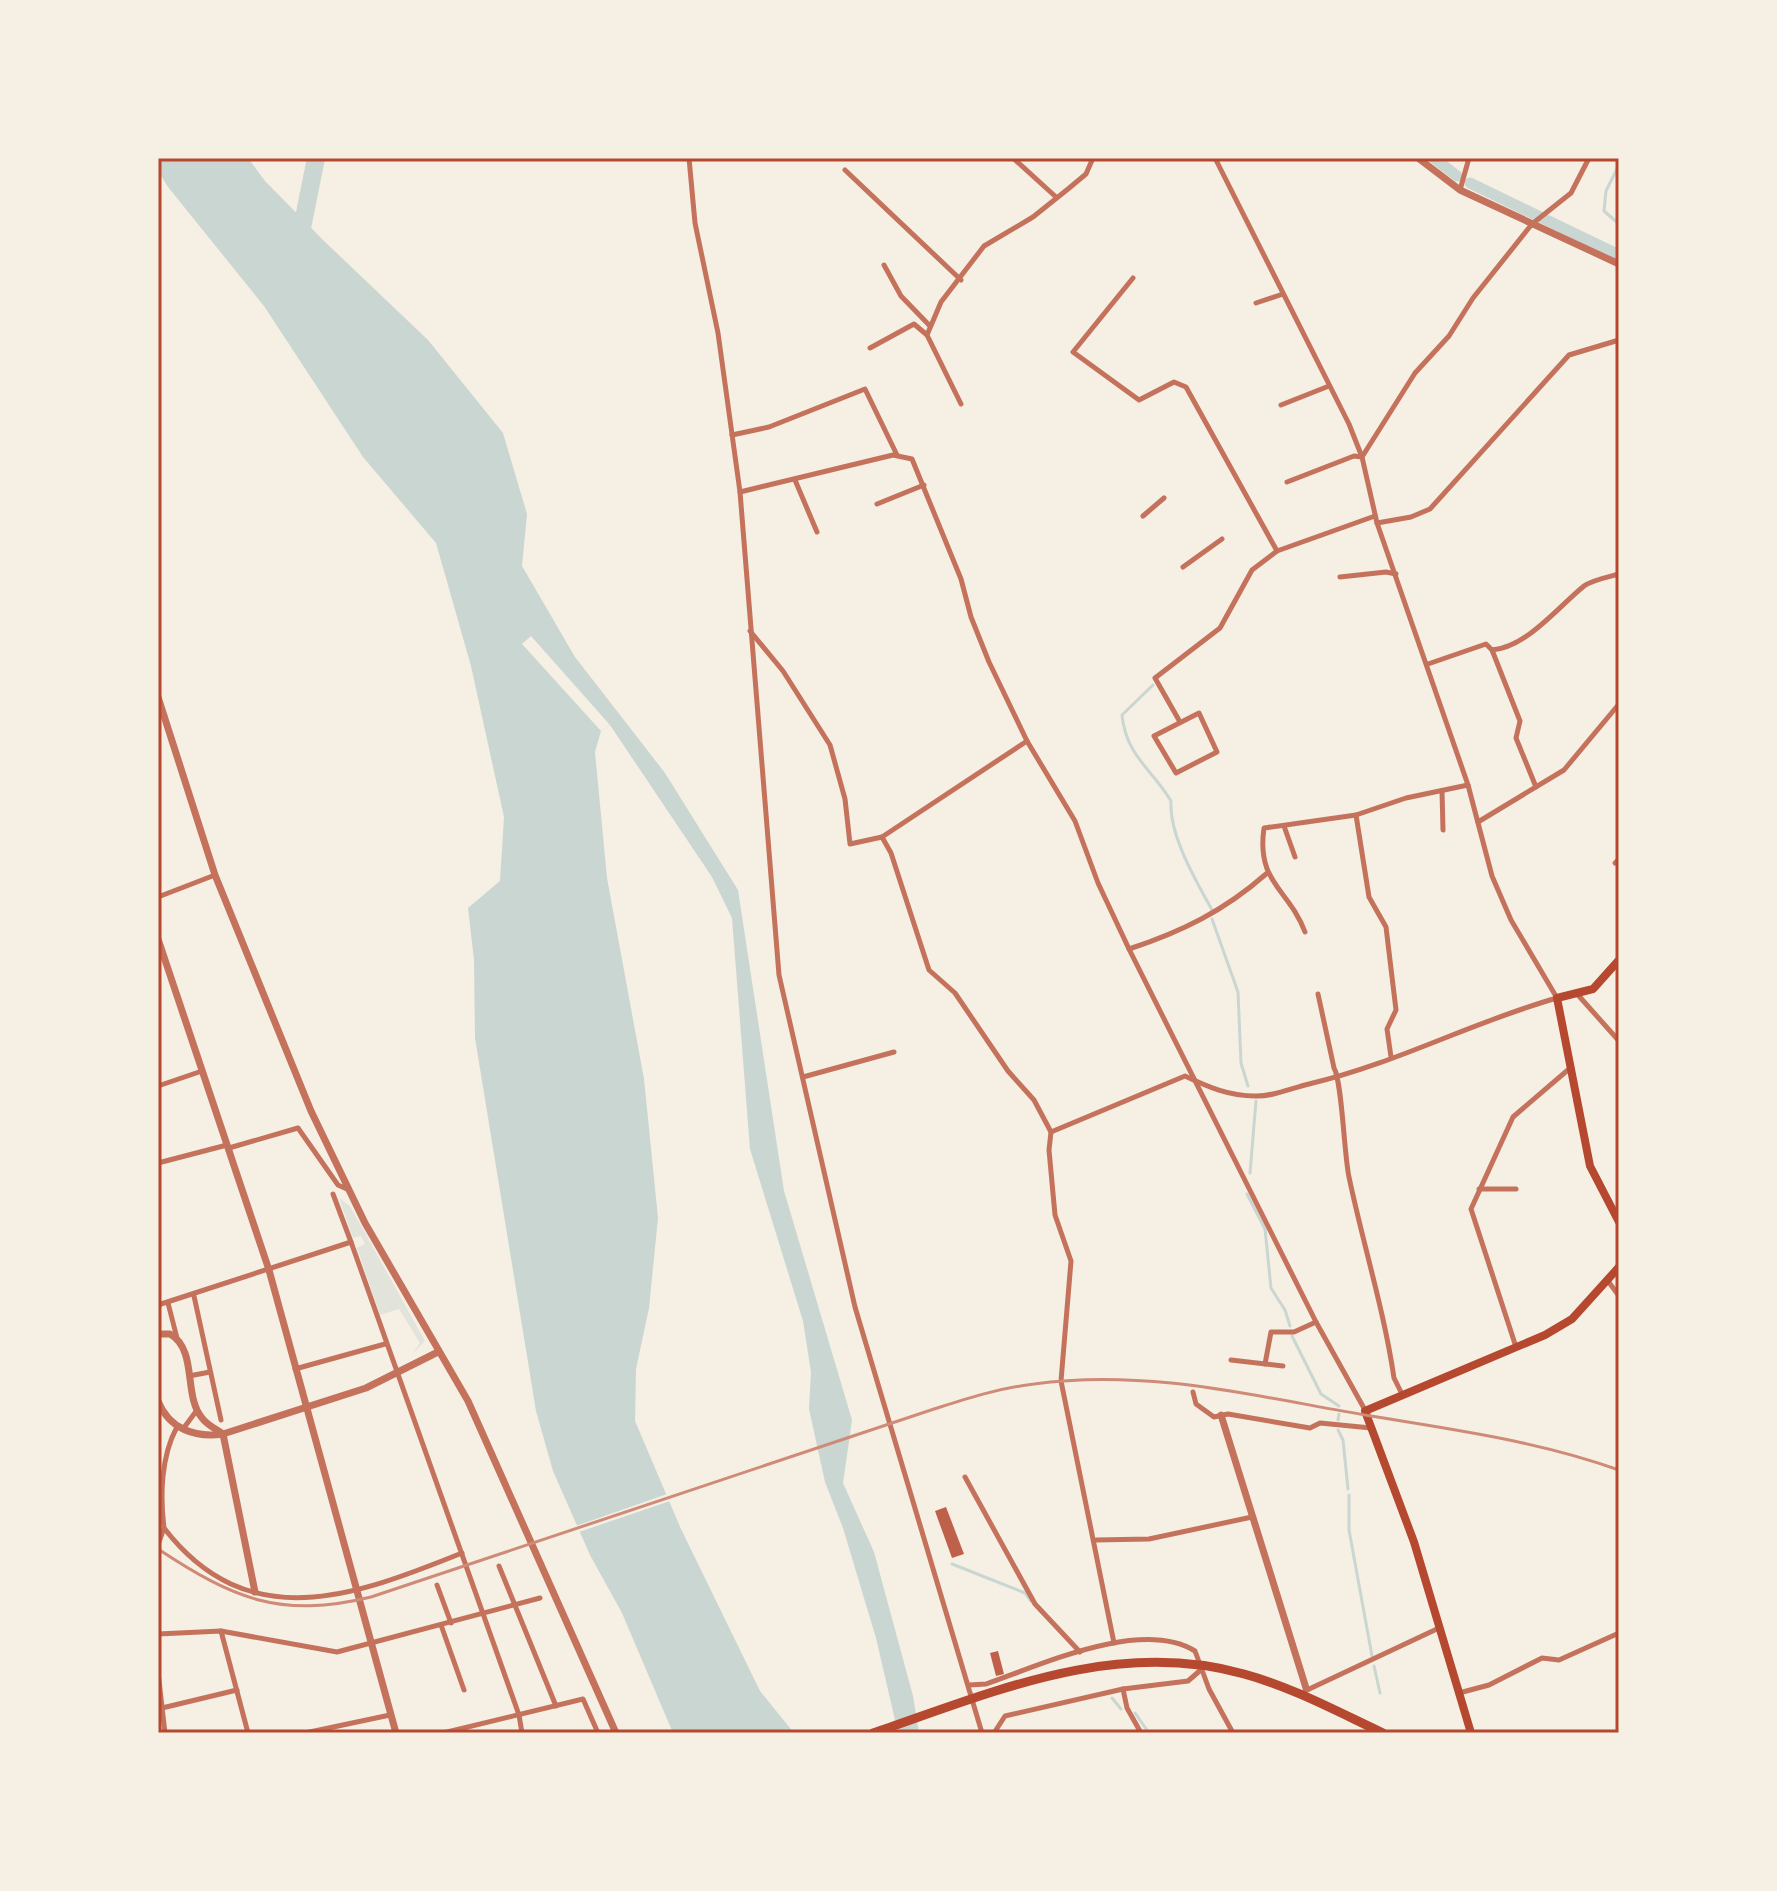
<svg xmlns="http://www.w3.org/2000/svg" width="1777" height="1891" viewBox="0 0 1777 1891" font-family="'PT Sans Narrow',sans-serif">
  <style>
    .green { fill: #e2e4dc }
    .water { fill: #c9d6d2 }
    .pier { fill: #f6efe4 }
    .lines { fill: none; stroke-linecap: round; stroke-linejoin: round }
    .stream { stroke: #c9d6d2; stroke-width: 3 }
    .canal { stroke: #c9d6d2; stroke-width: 11 }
    .river { stroke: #c9d6d2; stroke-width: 18 }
    .building { fill: #bf614a }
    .minor { stroke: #c5725c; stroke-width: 5 }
    .tertiary { stroke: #c5725c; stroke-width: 7 }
    .secondary { stroke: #b5482f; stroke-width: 8 }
    .primary { stroke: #b5482f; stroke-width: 9 }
    .rail { stroke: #cf8b77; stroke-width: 3 }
    .neatline { fill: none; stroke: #b5482f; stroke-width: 3 }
  </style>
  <rect width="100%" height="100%" fill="#f6efe4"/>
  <polygon class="green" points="339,1198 350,1206 425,1341 412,1354 420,1343 399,1309 380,1315 357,1248 365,1244 361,1236 353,1238"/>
  <polygon class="water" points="158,158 248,158 265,181 323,240 428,340 503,433 527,514 522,566 575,657 665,773 738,890 784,1191 852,1420 843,1483 874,1552 913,1696 919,1733 898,1733 876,1638 843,1528 825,1482 809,1409 811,1372 803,1321 750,1149 732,918 712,877 610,725 601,731 595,752 607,878 644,1079 658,1218 649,1308 636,1369 635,1421 681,1529 760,1691 794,1733 673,1733 622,1613 590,1555 553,1471 536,1411 475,1038 474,960 468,908 500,881 504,817 471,666 436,543 363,457 264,306 168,187 158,171"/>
  <g class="pier">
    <polygon points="531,636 610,725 601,731 522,644"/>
    <polygon points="670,1493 673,1500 576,1533 573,1527"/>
  </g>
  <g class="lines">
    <g class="stream">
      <polyline points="1619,165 1606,191 1604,211 1619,224"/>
      <path d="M1153,685L1122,715C1126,756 1152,769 1171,801C1169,835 1195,879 1212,910"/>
      <polyline points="1212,919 1238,992 1241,1063 1248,1086"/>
      <polyline points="1250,1173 1256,1101"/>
      <polyline points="1247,1194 1265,1229 1271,1288 1285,1310 1290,1326"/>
      <polyline points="1292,1336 1321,1394 1339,1406"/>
      <polyline points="1338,1420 1339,1414"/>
      <polyline points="1338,1430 1343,1440 1348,1489"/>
      <polyline points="1349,1495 1349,1530 1372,1656"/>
      <polyline points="952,1564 1025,1593 1031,1601"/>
      <polyline points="1374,1666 1380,1693"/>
      <polyline points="1112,1698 1121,1709"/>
      <polyline points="1135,1713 1149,1733"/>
    </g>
    <g class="canal">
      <polyline points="1434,158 1457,176"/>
      <polyline points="1470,183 1619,255"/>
    </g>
    <polyline class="river" points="299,243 316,158"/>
  </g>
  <g class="building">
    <polygon points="946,1507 964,1554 952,1558 935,1511"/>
    <polygon points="998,1651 1004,1674 996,1676 990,1653"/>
  </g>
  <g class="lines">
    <g class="minor">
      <polyline points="689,158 695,223 718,333 740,492 779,975 855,1307 982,1733"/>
      <polyline points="1013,158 1056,197"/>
      <polyline points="845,170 961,280"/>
      <polyline points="1460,190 1469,158"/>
      <polyline points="884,265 901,296 930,326"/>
      <polyline points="1133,278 1073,352 1139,400 1174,382 1186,387 1277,551"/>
      <polyline points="1256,303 1283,294"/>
      <polyline points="870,348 914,324 927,335"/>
      <polyline points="961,404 927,335 941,302 984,246 1033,217 1068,189 1086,174 1093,158"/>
      <polyline points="1281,405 1329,386"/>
      <polyline points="732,435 769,427 865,389 897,455"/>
      <polyline points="795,480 817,532"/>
      <polyline points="1287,482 1354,456 1362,457 1415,373 1449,336 1473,298 1532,224 1571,193 1589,158"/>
      <polyline points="740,492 893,455 912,459 961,579 971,617 989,662 1027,741 1075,821 1098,883 1129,949 1316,1322 1365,1410"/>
      <polyline points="877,504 924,485"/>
      <polyline points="1143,516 1164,498"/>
      <polyline points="1377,523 1411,517 1430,509 1569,355 1619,340"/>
      <polyline points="1183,567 1222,539"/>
      <polyline points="1340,577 1386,572 1396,574"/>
      <polyline points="750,631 783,671 830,745 845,799 850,844 882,837 891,853 929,970 955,993 1008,1071 1034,1100 1051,1132 1049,1150 1055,1215 1071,1261 1061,1381 1114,1643"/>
      <path d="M1492,650C1527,647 1558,607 1584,586C1592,580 1608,577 1619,574"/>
      <polyline points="1428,664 1486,644 1492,650 1520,721 1516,738 1536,787"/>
      <polygon points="1199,713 1217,752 1176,773 1154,736"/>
      <polyline points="1180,722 1155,678 1220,628 1252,570 1277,551 1375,516"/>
      <polyline points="1442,791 1443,830"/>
      <polyline points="1356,815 1369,897 1386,927 1396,1010 1387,1029 1391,1057"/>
      <polyline points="1478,822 1564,770 1619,704"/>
      <polyline points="1284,826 1295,857"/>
      <polyline points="882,837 1027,741"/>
      <polyline points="1615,863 1619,859"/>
      <polyline points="158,897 215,875"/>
      <path d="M1305,932C1289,889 1256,883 1264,828L1356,815L1406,798L1468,785"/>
      <path d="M1129,949C1181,932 1224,911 1266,874"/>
      <path d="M1318,994L1334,1068C1342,1081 1344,1154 1349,1177C1363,1244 1384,1310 1394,1378L1403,1396"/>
      <polyline points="1578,995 1619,1041"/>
      <polyline points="803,1077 894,1052"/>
      <polyline points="158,1086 202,1071"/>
      <path d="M1051,1132L1185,1076C1208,1087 1229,1096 1255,1096C1272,1097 1292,1088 1309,1084C1395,1064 1472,1022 1557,998L1511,920L1492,876L1468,785L1377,523L1362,457L1349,424L1215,158"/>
      <polyline points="229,1148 298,1128 338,1185 349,1190"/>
      <polyline points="158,1163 227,1145"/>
      <polyline points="1479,1189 1516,1189"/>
      <polyline points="351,1242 519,1715 522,1733"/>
      <polyline points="1608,1281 1619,1296"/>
      <polyline points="194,1296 221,1420"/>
      <polyline points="168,1303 177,1338"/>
      <polyline points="158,1305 351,1242 333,1194"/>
      <polyline points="1516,1347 1471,1209 1513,1117 1569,1069"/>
      <polyline points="1231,1360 1283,1366"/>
      <polyline points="1265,1364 1271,1332 1294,1332 1316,1322"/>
      <polyline points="295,1369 385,1344"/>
      <polyline points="189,1376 210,1372"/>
      <polyline points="1193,1392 1196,1404 1214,1417 1228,1414 1310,1428 1320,1423 1371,1428"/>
      <path d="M177,1427C161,1456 160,1496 164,1528C248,1637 355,1596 462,1553"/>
      <polyline points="183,1429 197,1410"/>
      <polyline points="965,1477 1035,1604 1080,1652"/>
      <polyline points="1096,1540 1149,1539 1252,1517"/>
      <polyline points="158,1545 164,1528"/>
      <polyline points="499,1566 556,1706"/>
      <polyline points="437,1585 451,1623"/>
      <polyline points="441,1625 464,1690"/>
      <polyline points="221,1631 248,1733"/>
      <polyline points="158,1634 221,1631 337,1652 540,1598"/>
      <polyline points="158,1672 165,1733"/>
      <path d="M969,1685L986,1684C1041,1665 1141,1618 1195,1651L1209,1689L1233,1733"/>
      <polyline points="1123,1689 1127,1708 1141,1733"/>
      <polyline points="1305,1691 1439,1628"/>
      <polyline points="1459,1693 1489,1685 1542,1658 1559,1660 1619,1633"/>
      <polyline points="162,1708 237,1690"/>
      <polyline points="305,1733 390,1715"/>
      <polyline points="443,1733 583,1699 598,1733"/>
      <polyline points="994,1733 1005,1716 1123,1689 1188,1681 1203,1668"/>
    </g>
    <g class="tertiary">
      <polyline points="1418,158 1460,190 1619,264"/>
      <polyline points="158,697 215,875 311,1111 365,1223 468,1401 616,1733"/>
      <polyline points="158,939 269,1270 396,1733"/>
      <path d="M158,1334H170C198,1350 183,1396 202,1418C207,1425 216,1429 223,1434L255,1592"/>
      <path d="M158,1401C169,1429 195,1438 223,1434L366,1388L438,1352"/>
      <polyline points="1221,1415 1306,1688"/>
    </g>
    <g class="secondary">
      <polyline points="1619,960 1593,989 1557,998 1590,1166 1619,1222"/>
      <polyline points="1471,1733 1414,1542 1365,1411 1545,1335 1572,1319 1619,1267"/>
    </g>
    <path class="primary" d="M873,1733C993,1692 1115,1638 1244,1674C1292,1687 1338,1712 1383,1733"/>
    <path class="rail" d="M158,1549C234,1599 280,1619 371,1597L934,1409C966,1399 999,1388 1034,1384C1148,1368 1258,1397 1371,1416C1455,1430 1538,1441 1619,1470"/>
  </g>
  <rect width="1777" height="1891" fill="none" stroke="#f6efe4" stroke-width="320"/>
  <rect x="160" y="160" width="1457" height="1571" class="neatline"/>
</svg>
